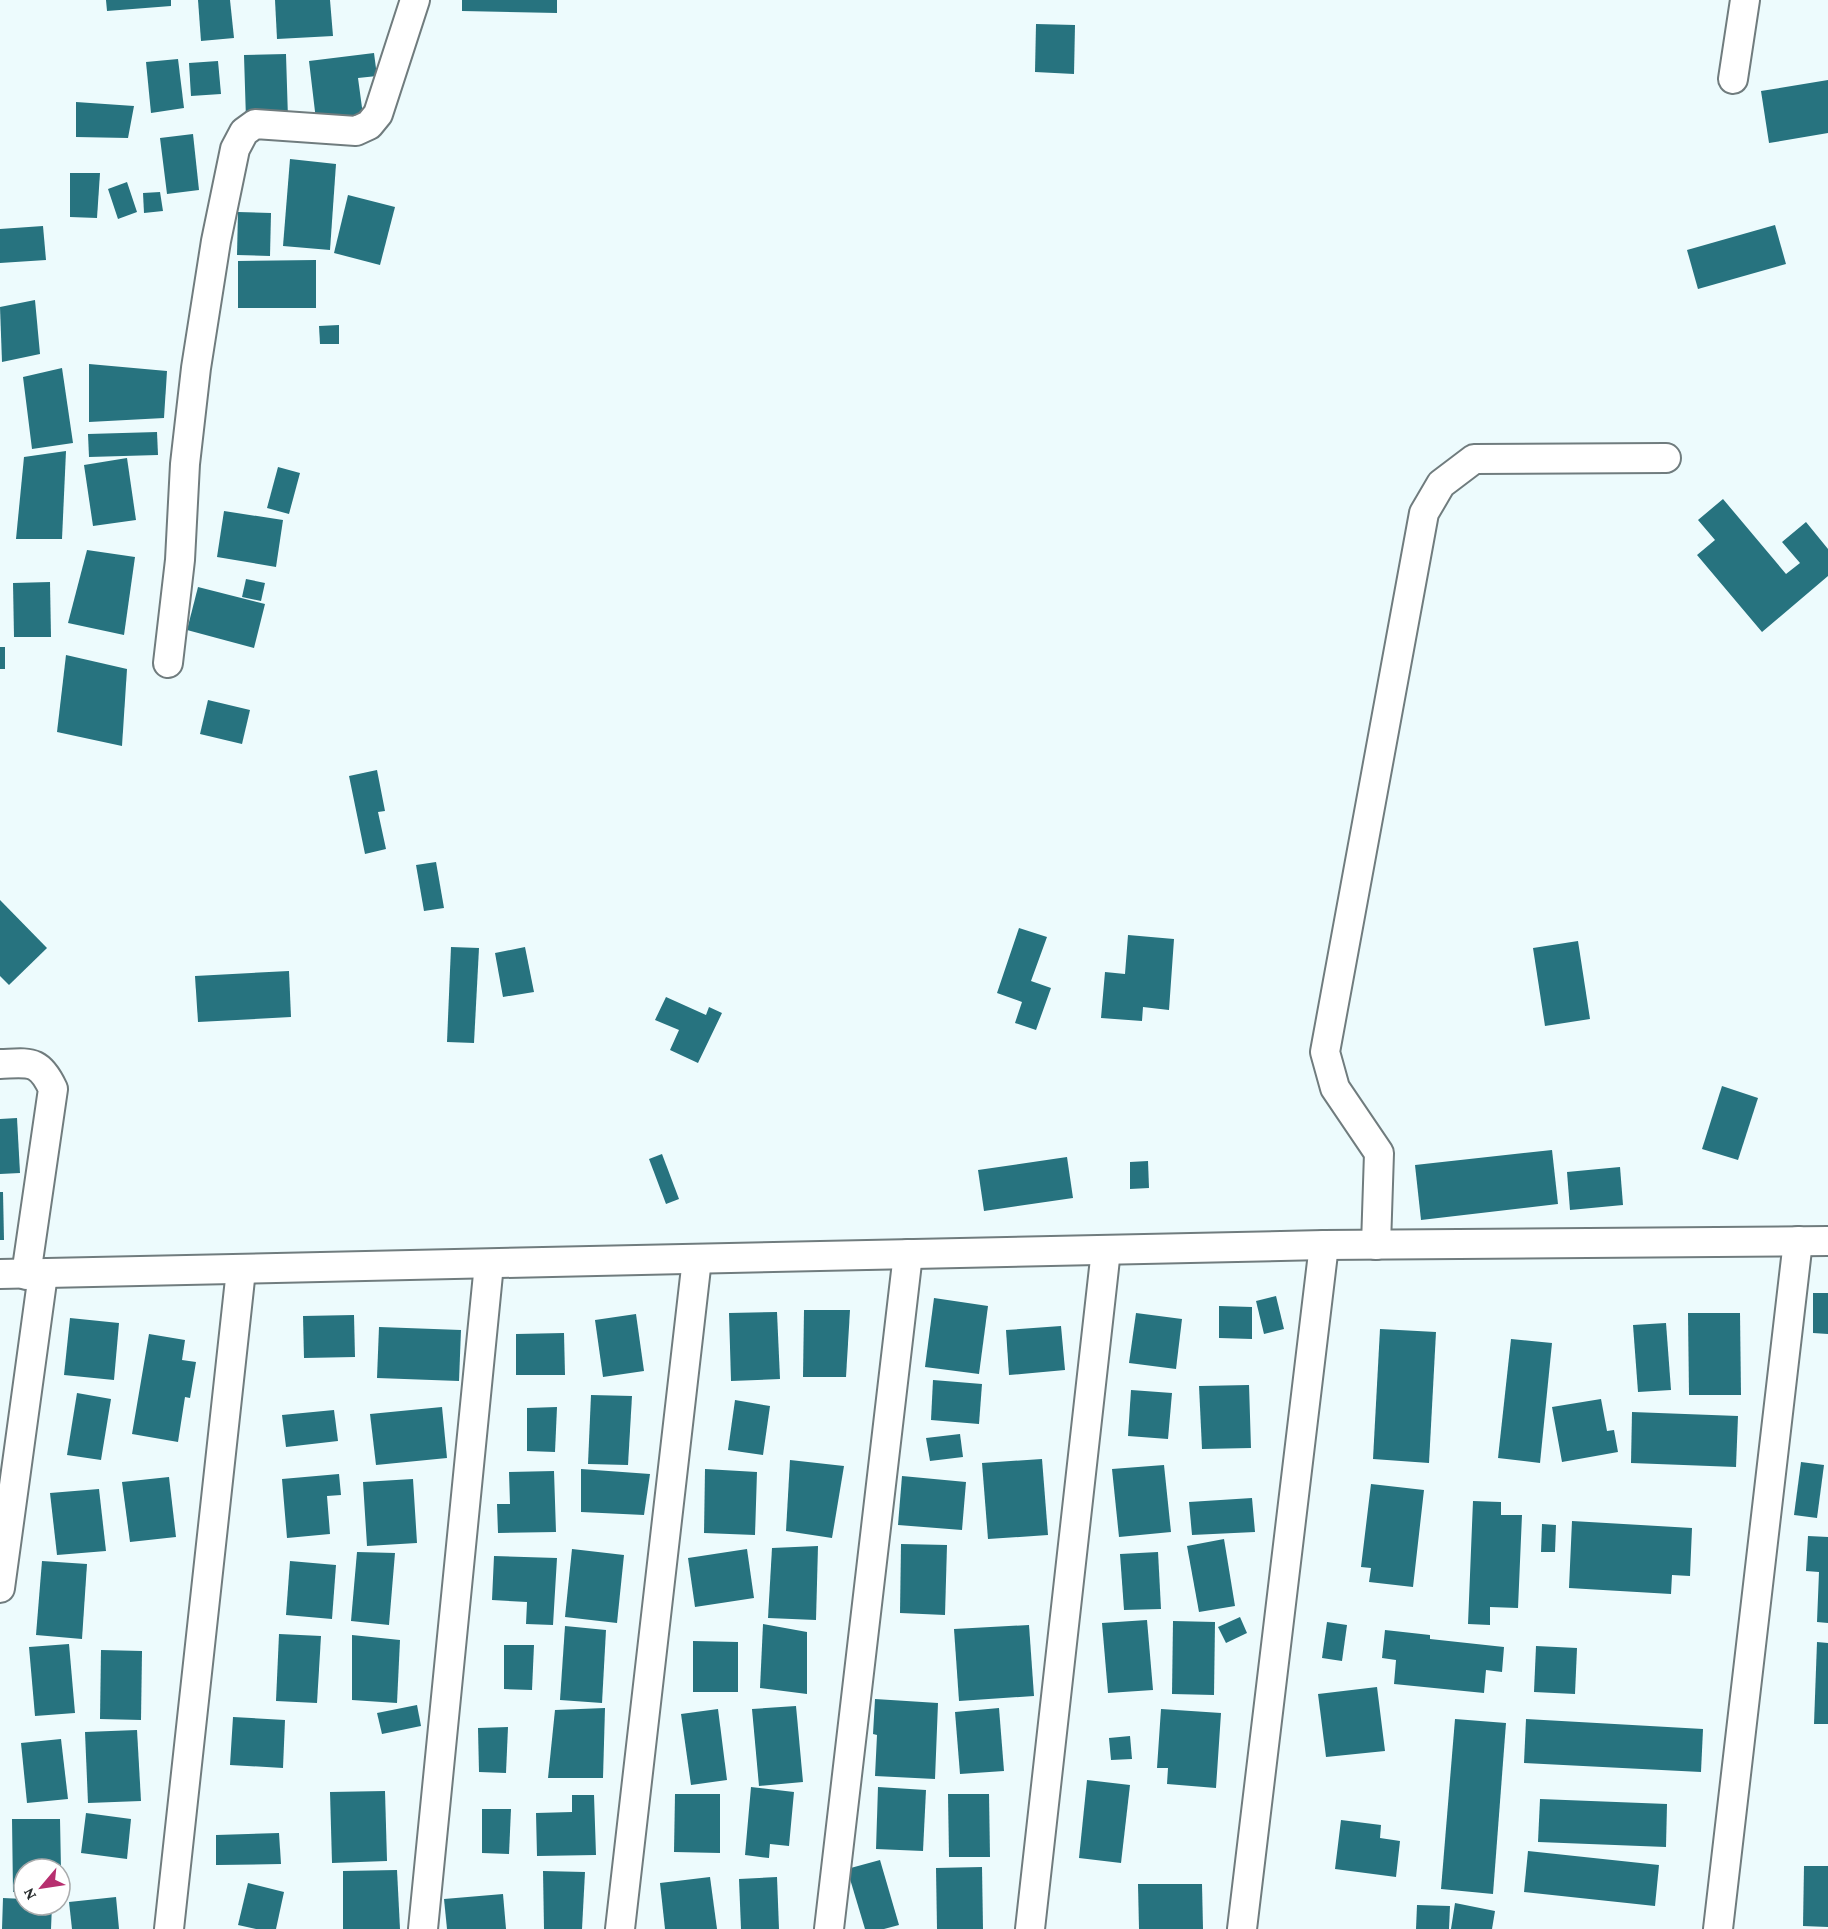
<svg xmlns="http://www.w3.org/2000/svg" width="1828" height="1929" viewBox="0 0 1828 1929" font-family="'Crimson Pro',serif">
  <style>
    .building { fill: #27737f }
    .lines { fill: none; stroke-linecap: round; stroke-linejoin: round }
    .street-casing { stroke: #707c7e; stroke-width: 32 }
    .street { stroke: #fff; stroke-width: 28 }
  </style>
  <rect width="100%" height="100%" fill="#edfbfd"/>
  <g class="building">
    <polygon points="106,0 171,0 171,6 107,11"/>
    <polygon points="198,0 230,0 234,38 201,41"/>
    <polygon points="275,0 330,0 333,36 277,39"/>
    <polygon points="462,0 557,0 557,13 462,11"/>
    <polygon points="1036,24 1075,25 1074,74 1035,72"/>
    <polygon points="374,53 377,76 358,78 363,115 316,120 309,61"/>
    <polygon points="286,54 288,119 246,120 244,55"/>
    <polygon points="178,59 184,108 151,113 146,62"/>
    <polygon points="218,61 221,94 191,96 189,63"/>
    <polygon points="1828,80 1828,133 1769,143 1761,91"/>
    <polygon points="76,102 134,106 128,138 76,137"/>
    <polygon points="193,134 199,190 167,194 160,138"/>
    <polygon points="290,159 336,164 330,250 283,246"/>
    <polygon points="70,173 100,173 97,218 70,217"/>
    <polygon points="127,182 137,212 118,219 108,189"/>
    <polygon points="160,192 163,211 144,213 143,193"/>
    <polygon points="348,195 395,207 380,265 334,253"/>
    <polygon points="238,212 271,213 270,256 237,255"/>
    <polygon points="1775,225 1786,264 1698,289 1687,250"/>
    <polygon points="43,226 46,260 0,263 0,229"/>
    <polygon points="316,260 316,308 238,308 238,261"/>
    <polygon points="35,300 40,354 2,362 0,307"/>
    <polygon points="339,325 339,344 320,344 319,326"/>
    <polygon points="89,364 167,371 164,418 89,422"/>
    <polygon points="62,368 73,443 32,449 23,377"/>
    <polygon points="157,432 158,455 89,457 88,434"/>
    <polygon points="66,451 62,539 16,539 24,457"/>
    <polygon points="127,458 136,520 93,526 84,465"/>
    <polygon points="278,467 300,473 289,514 267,508"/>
    <polygon points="1723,499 1786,574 1800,563 1782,542 1806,522 1828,549 1828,576 1762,632 1697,555 1715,540 1698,520"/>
    <polygon points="224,511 283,520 276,567 217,557"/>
    <polygon points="87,550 135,557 124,635 68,623"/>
    <polygon points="246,579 265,583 261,601 242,597"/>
    <polygon points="50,582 51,637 14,637 13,583"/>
    <polygon points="198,587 265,604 254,648 187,630"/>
    <rect x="0" y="647" width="5" height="22"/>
    <polygon points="66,655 127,669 122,746 57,732"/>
    <polygon points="208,700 250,710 242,744 200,734"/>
    <polygon points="377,770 385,811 378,812 386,849 365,854 349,776"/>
    <polygon points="436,862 444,908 424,911 416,865"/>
    <polygon points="0,900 47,948 9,985 0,976"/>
    <polygon points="1019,928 1047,937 1031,981 1051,988 1036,1030 1015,1023 1022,1002 997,993"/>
    <polygon points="1128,935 1174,939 1169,1010 1143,1007 1142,1021 1101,1018 1105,972 1125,974"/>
    <polygon points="1578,941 1590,1019 1545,1026 1533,948"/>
    <polygon points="451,947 479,948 474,1043 447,1042"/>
    <polygon points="525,947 534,992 503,997 495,953"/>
    <polygon points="289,971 291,1017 198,1022 195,976"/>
    <polygon points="666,997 706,1015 709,1007 722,1013 698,1063 670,1050 679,1030 655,1020"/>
    <polygon points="1722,1086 1758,1098 1738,1160 1702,1149"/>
    <polygon points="17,1118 20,1173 0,1174 0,1119"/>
    <polygon points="1552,1150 1558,1204 1421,1220 1415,1165"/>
    <polygon points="662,1154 679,1199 666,1204 649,1159"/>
    <polygon points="1067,1157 1073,1198 984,1211 978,1170"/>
    <polygon points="1148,1161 1149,1188 1130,1189 1130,1162"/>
    <polygon points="1620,1167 1623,1205 1570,1210 1567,1172"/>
    <polygon points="0,1192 3,1192 4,1240 0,1240"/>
    <polygon points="1813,1293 1828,1293 1828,1334 1813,1333"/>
    <polygon points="1276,1296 1284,1329 1264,1334 1256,1301"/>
    <polygon points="934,1298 988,1306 979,1374 925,1367"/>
    <polygon points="1219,1306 1252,1307 1252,1339 1219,1338"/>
    <polygon points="804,1310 850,1310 846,1377 803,1377"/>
    <polygon points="777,1312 780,1379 731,1381 729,1313"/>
    <polygon points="1136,1313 1182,1319 1176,1369 1129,1363"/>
    <polygon points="1688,1313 1740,1313 1741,1395 1689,1395"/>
    <polygon points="636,1314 644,1371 603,1377 595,1320"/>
    <polygon points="354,1315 355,1357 304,1358 303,1316"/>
    <polygon points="70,1318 119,1323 114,1380 64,1375"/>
    <polygon points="1666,1323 1671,1390 1638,1392 1633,1325"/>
    <polygon points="1061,1326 1065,1370 1009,1375 1006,1330"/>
    <polygon points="379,1327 461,1330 459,1381 377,1378"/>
    <polygon points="1380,1329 1436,1332 1429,1463 1373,1459"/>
    <polygon points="564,1333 565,1375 516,1375 516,1334"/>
    <polygon points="149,1334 185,1340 182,1360 196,1362 190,1398 185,1397 178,1442 132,1434"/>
    <polygon points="1511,1339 1552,1343 1540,1463 1498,1458"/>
    <polygon points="933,1380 982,1384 979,1424 931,1420"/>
    <polygon points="1249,1385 1251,1448 1202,1449 1199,1386"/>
    <polygon points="1131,1390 1172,1393 1168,1439 1128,1436"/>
    <polygon points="77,1393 111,1399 101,1460 67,1455"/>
    <polygon points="591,1395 632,1396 628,1465 588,1464"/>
    <polygon points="1601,1399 1607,1431 1614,1430 1618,1452 1562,1462 1552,1407"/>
    <polygon points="735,1400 770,1406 763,1455 728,1450"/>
    <polygon points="442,1407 447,1458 376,1465 370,1414"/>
    <polygon points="557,1407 555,1452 527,1451 527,1408"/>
    <polygon points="334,1410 338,1441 286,1447 282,1415"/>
    <polygon points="1632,1412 1738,1416 1736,1467 1631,1463"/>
    <polygon points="960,1434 963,1457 930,1461 926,1438"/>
    <polygon points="1042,1459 1048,1535 988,1539 982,1463"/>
    <polygon points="790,1460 844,1466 832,1538 786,1531"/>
    <polygon points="1801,1462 1824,1465 1817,1518 1794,1515"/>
    <polygon points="1164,1465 1171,1532 1119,1537 1112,1469"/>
    <polygon points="581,1469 650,1474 644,1515 581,1512"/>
    <polygon points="705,1469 757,1472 755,1535 704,1533"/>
    <polygon points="554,1471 556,1532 498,1533 497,1504 510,1504 509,1472"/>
    <polygon points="339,1474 341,1495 327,1496 330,1534 287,1538 282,1479"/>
    <polygon points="902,1476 966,1482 962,1530 898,1525"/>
    <polygon points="169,1477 176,1537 130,1542 122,1482"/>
    <polygon points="413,1479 417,1543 367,1546 363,1482"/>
    <polygon points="1371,1484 1424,1490 1413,1587 1369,1582 1371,1568 1361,1567"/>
    <polygon points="99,1489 106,1551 57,1555 50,1493"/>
    <polygon points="1252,1498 1255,1532 1192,1535 1189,1502"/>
    <polygon points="1473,1501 1501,1502 1501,1515 1522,1515 1518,1608 1490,1607 1490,1625 1468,1624"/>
    <polygon points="1572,1521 1692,1528 1690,1576 1672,1575 1671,1594 1569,1588"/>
    <polygon points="1542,1524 1556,1525 1555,1552 1541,1552"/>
    <polygon points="1808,1536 1828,1537 1828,1623 1817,1622 1819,1572 1806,1571"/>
    <polygon points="1224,1539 1235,1606 1199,1612 1187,1546"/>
    <polygon points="901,1544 947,1545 945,1615 900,1613"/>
    <polygon points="818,1546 816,1620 768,1618 772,1548"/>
    <polygon points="572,1549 624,1555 617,1623 565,1617"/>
    <polygon points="747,1549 754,1598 695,1607 688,1558"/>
    <polygon points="357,1552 395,1553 389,1625 351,1621"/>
    <polygon points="1158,1552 1161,1609 1124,1610 1120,1554"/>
    <polygon points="494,1556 557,1558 553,1625 526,1624 527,1602 492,1600"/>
    <polygon points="42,1561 87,1564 82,1639 36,1635"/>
    <polygon points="290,1561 336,1565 332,1619 286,1615"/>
    <polygon points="1240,1617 1247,1633 1226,1643 1218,1627"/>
    <polygon points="1147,1620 1153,1690 1108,1693 1102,1623"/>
    <polygon points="1173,1621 1215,1622 1214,1695 1172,1694"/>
    <polygon points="1327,1622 1347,1625 1342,1661 1322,1658"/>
    <polygon points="763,1624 807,1632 807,1694 760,1688"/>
    <polygon points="1029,1625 1034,1696 959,1701 954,1629"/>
    <polygon points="565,1626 606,1630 602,1703 560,1700"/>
    <polygon points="1385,1630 1430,1635 1430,1639 1504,1647 1502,1672 1486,1670 1484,1693 1394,1684 1396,1660 1382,1658"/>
    <polygon points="279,1634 321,1636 317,1703 276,1701"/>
    <polygon points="352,1635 400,1640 397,1703 352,1700"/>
    <polygon points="693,1641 738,1642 738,1692 693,1692"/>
    <polygon points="1817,1642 1828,1643 1828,1724 1814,1724"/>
    <polygon points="69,1644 75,1713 35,1716 29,1647"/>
    <polygon points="504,1645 534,1645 532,1690 504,1689"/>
    <polygon points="1536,1646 1577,1648 1575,1694 1534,1692"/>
    <polygon points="101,1650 142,1651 141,1720 100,1719"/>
    <polygon points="1377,1687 1385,1751 1326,1757 1318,1694"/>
    <polygon points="875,1699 938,1703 935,1779 875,1776 877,1735 873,1734"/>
    <polygon points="417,1705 421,1726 382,1734 377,1713"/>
    <polygon points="796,1706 803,1782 759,1786 752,1709"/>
    <polygon points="605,1708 603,1778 548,1778 555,1710"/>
    <polygon points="999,1708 1004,1771 960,1774 955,1712"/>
    <polygon points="718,1709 727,1780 691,1785 681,1714"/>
    <polygon points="1161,1709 1221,1713 1216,1788 1167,1784 1168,1768 1157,1768"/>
    <polygon points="233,1717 285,1720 283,1768 230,1765"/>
    <polygon points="1455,1719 1506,1723 1493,1894 1441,1889"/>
    <polygon points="1526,1719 1703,1729 1701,1772 1524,1763"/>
    <polygon points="508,1727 506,1773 479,1772 478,1728"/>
    <polygon points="137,1730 141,1801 88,1803 85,1732"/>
    <polygon points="1130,1736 1132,1759 1111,1760 1109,1738"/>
    <polygon points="61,1739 68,1799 27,1803 21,1743"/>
    <polygon points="1087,1780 1130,1785 1121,1863 1079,1858"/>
    <polygon points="751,1787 794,1792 789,1846 770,1844 769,1858 745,1855"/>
    <polygon points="878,1787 926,1790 923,1851 876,1849"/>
    <polygon points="385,1791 387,1861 332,1863 330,1792"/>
    <polygon points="675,1794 720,1794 720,1853 674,1852"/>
    <polygon points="948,1794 989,1794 990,1857 949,1857"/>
    <polygon points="572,1795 594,1795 596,1855 537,1856 536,1813 572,1812"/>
    <polygon points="1540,1799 1667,1804 1666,1847 1538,1842"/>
    <polygon points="482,1809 511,1809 509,1854 482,1853"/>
    <polygon points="86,1813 131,1819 127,1859 81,1853"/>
    <polygon points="12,1819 60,1819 61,1869 24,1869 24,1892 13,1892"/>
    <polygon points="1341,1820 1381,1825 1380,1838 1400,1841 1396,1877 1335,1869"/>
    <polygon points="279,1833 281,1864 216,1865 216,1835"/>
    <polygon points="1528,1851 1659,1865 1655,1906 1524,1892"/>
    <polygon points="880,1860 899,1925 884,1929 865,1929 847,1869"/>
    <polygon points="1804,1866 1828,1866 1828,1927 1803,1926"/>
    <polygon points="982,1867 983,1929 937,1929 936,1868"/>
    <polygon points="397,1870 400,1929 343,1929 343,1871"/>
    <polygon points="543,1871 585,1872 582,1929 544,1929"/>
    <polygon points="710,1877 717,1929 665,1929 660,1883"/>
    <polygon points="777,1877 779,1929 741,1929 739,1879"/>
    <polygon points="248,1883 284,1892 276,1929 256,1929 238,1925"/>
    <polygon points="1138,1884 1202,1884 1203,1929 1139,1929"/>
    <polygon points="503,1894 506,1929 447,1929 444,1899"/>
    <polygon points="116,1897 119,1929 72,1929 69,1902"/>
    <polygon points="3,1898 24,1899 24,1905 52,1905 51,1929 2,1929"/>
    <polygon points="1455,1903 1495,1911 1492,1929 1451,1929"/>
    <polygon points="1417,1905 1450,1906 1449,1929 1416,1929"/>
  </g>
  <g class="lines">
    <g class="street-casing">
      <g id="street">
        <polyline points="1733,79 1745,0"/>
        <polyline points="168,663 180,560 185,464 196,368 216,241 235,149 244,132 255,124 356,131 369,125 378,114 415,0"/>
        <path d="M0,1064C30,1063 39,1059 53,1089L26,1275"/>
        <polyline points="1376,1245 1379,1153 1335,1088 1325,1052 1424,513 1441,484 1474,459 1666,458"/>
        <polyline points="0,1274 1324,1245 1828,1241"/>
        <polyline points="0,1588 43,1274"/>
        <polyline points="169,1929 241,1270"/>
        <polyline points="423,1929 489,1264"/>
        <polyline points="620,1929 697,1259"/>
        <polyline points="829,1929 908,1254"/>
        <polyline points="1030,1929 1106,1250"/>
        <polyline points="1242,1929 1324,1245"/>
        <polyline points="1718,1929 1798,1241"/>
      </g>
    </g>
    <use href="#street" class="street"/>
  </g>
  <g transform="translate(42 1887) rotate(241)"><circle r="28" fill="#ffffff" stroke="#a9abac" stroke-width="1.5"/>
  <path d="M0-4.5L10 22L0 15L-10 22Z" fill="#b72f6f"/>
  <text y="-9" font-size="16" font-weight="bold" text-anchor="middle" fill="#292e2f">N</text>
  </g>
</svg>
